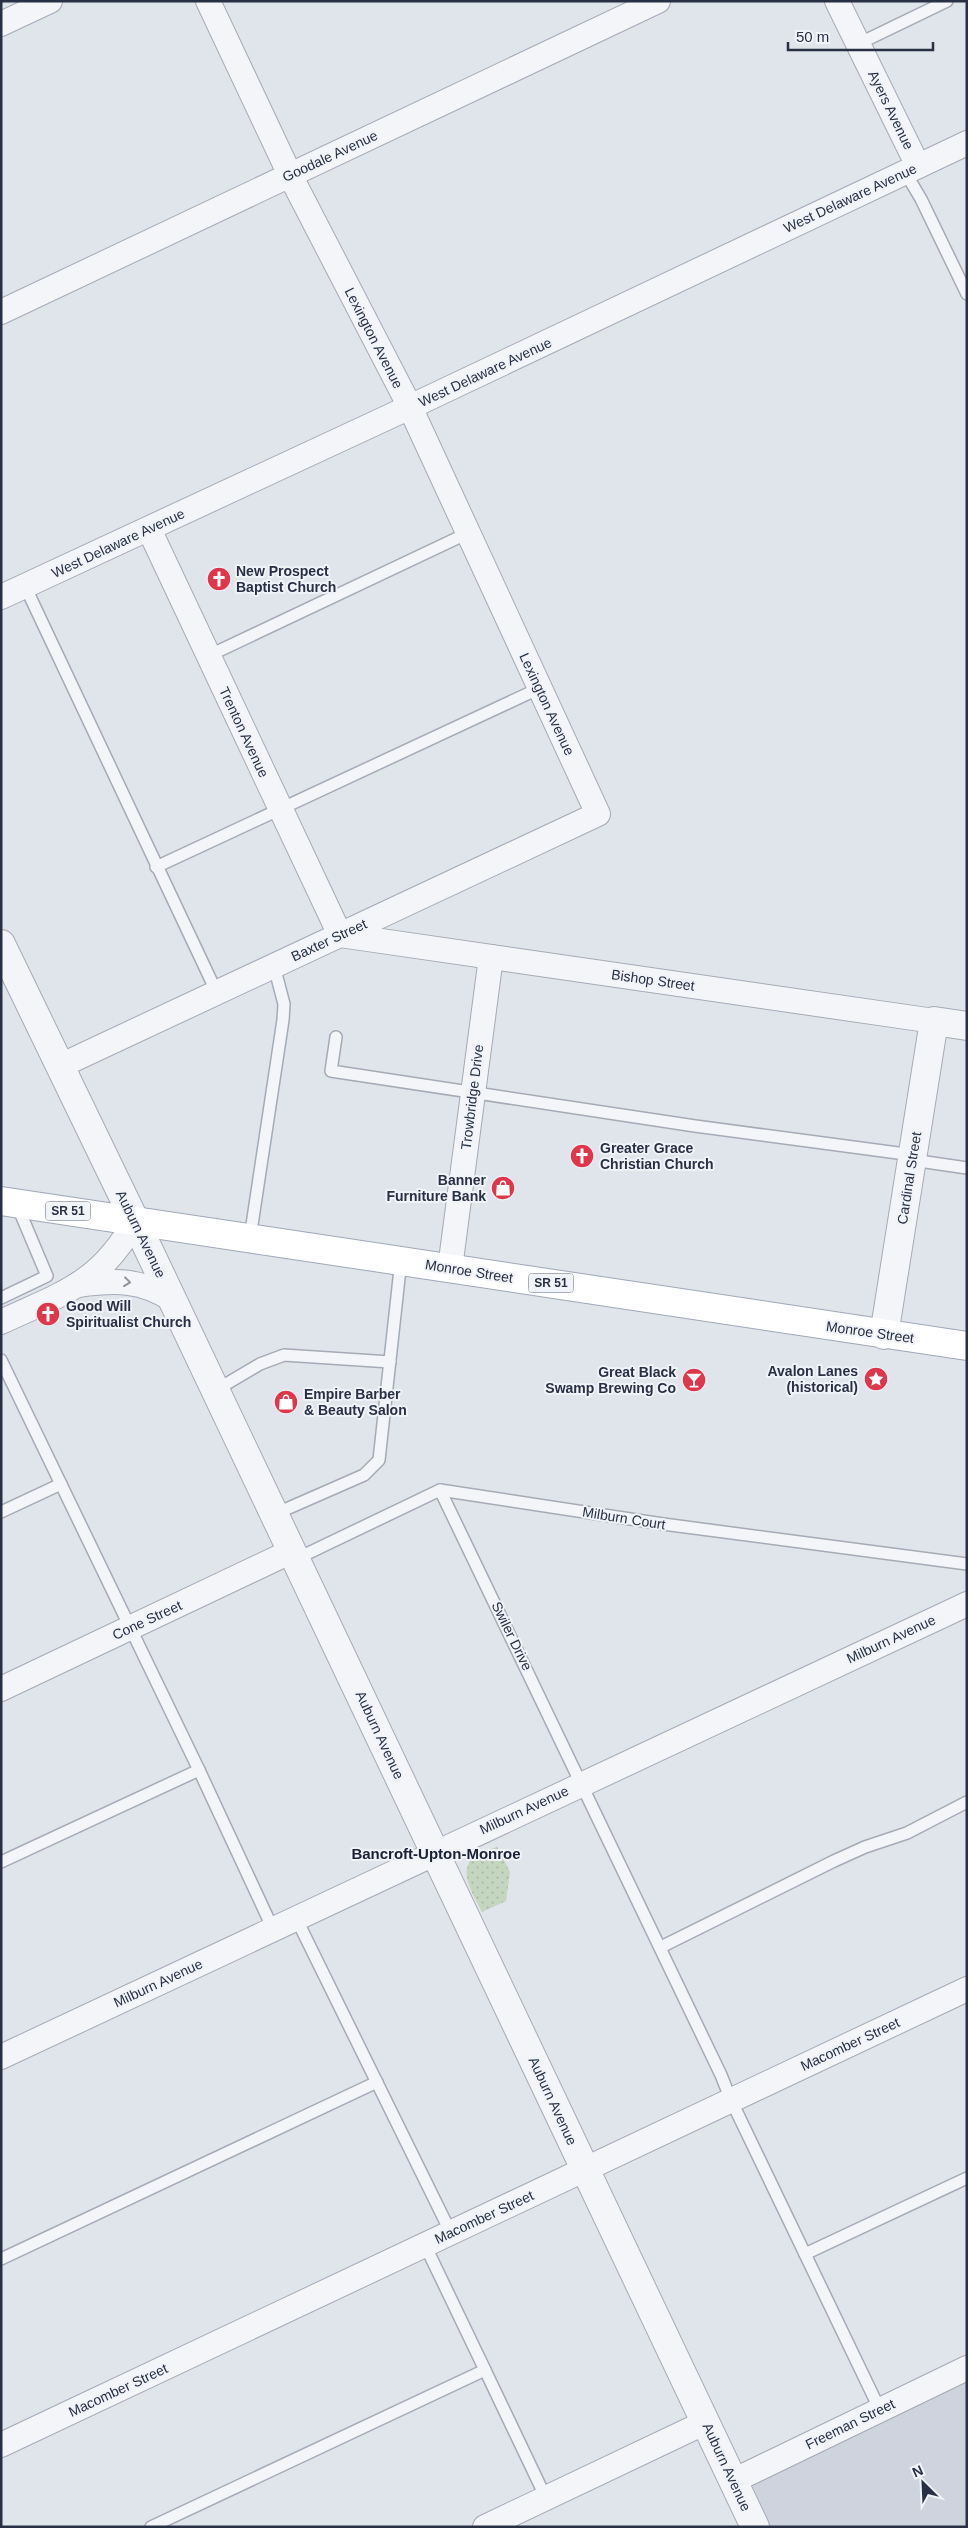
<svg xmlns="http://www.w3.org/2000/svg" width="968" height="2528" viewBox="0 0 968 2528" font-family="Arial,sans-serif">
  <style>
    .built { fill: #ced3dd }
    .grass { fill: url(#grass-dots) }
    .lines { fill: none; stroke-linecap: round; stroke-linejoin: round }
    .service-casing { stroke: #a5aab6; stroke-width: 14 }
    .minor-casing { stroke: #a5aab6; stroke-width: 26 }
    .tertiary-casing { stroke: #a5aab6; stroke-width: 30 }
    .primary-casing { stroke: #9ea8b8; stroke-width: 30 }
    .service { stroke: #f4f5f9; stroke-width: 11 }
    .minor { stroke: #f4f5f9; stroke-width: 24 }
    .tertiary { stroke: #f4f5f9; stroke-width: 28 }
    .primary { stroke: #fff; stroke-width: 28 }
    .oneway { stroke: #8e929e }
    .labels { text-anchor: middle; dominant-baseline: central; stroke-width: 4; stroke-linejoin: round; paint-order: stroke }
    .shield { fill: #f0f3f8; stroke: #636a7a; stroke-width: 1 }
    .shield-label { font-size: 12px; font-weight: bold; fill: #273044 }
    .street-label { font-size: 14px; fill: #273044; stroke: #f0f3f8 }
    .poi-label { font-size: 14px; font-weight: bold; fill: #273044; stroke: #f0f3f8; text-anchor: start }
    .neighbourhood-label { font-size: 15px; font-weight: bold; fill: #192135; stroke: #f0f3f8 }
  </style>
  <defs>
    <pattern id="grass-dots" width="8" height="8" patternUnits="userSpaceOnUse" patternTransform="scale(1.25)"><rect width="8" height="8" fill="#c5d6c0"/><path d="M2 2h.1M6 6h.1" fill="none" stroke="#a9b8a6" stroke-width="1.8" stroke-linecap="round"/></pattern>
  </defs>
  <rect width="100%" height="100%" fill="#e0e4eb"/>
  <polygon class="built" points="967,2372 967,2527 766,2527 751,2481"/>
  <path class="grass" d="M497,1847L510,1872L506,1901L482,1912C474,1895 457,1872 474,1856C480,1852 490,1849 497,1847Z"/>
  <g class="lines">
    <g class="service-casing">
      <g id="service">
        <polyline points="858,44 947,1"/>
        <polyline points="905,172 921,199 967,294"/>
        <polyline points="25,586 217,993"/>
        <polyline points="208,656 468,533"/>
        <polyline points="156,867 540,688"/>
        <polyline points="336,1037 331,1071 695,1126 913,1155"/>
        <polyline points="912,1160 967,1168"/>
        <polyline points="250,1238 283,1020 284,1004 274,966"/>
        <polyline points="1,1298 47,1276 17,1205"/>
        <polyline points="1,1360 199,1770 1,1862"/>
        <polyline points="216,1390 260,1364 284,1355 390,1362"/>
        <polyline points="440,1490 721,2075 731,2100 880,2410"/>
        <polyline points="1,1512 61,1484"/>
        <polyline points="275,1514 364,1475 379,1460 401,1260"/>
        <polyline points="296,1559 440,1490 663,1524 967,1564"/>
        <polyline points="199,1770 273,1929"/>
        <polyline points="296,1918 451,2233"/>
        <polyline points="661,1947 834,1861 865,1847 907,1833 967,1802"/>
        <polyline points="805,2254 967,2178"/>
        <polyline points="1,2259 377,2082"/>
        <polyline points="485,2370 546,2498"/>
        <polyline points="151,2527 485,2370 425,2245"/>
      </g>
    </g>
    <g class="minor-casing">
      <g id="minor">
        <polyline points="837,1 918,166"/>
        <polyline points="1,24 50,1"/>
        <polyline points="1,312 658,1"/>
        <polyline points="149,529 340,935 934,1021"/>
        <polyline points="1,597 410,407 967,143"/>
        <polyline points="60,1066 598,814 410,407 290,175 208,1"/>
        <polyline points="450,1268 491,957"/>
        <path d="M78,1285C115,1280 141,1279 173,1300"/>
        <path d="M1,1322C63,1293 100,1284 135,1221"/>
        <polyline points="1,1689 292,1551"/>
        <polyline points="1,2057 967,1604"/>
        <polyline points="1,2445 967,1989"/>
        <polyline points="733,2481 967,2368"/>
        <polyline points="485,2527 706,2422"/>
      </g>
    </g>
    <g class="tertiary-casing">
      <g id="tertiary">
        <polyline points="1,944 135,1221 755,2527"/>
        <polyline points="884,1335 934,1021 967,1026"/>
      </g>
    </g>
    <g class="primary-casing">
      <polyline id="primary" points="1,1201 967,1346"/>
    </g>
    <use href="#service" class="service"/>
    <use href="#minor" class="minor"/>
    <use href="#tertiary" class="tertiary"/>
    <use href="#primary" class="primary"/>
  </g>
  <defs><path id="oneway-chevron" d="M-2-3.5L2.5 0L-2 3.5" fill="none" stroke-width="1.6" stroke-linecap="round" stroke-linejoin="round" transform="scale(1.25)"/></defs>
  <use class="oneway" href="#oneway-chevron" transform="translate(127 1282) rotate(7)"/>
  <defs>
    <g id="church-disc" transform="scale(1.25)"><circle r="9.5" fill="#de374b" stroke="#f0f3f8"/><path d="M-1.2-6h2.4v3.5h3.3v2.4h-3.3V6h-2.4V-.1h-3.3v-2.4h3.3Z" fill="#fff"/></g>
    <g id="shop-disc" transform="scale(1.25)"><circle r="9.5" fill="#de374b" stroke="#f0f3f8"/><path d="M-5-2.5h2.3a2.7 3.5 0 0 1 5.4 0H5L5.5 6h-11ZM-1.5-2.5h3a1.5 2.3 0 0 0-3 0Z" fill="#fff"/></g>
    <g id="sight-disc" transform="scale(1.25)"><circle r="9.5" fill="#de374b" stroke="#f0f3f8"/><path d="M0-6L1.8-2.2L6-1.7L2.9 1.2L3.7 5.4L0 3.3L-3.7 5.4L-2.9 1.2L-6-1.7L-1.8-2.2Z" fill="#fff"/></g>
    <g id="bar-disc" transform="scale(1.25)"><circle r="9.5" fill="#de374b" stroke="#f0f3f8"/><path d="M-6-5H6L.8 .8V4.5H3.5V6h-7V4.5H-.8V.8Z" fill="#fff"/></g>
  </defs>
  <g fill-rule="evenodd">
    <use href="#church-disc" x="219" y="579"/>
    <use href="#church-disc" x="582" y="1156"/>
    <use href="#shop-disc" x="503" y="1188"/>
    <use href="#church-disc" x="48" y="1314"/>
    <use href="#sight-disc" x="876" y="1379"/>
    <use href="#bar-disc" x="694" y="1380"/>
    <use href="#shop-disc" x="286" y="1402"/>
  </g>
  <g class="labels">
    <g class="shield">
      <rect x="45.5" y="1201.5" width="45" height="19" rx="4"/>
      <rect x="528.5" y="1273.5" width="45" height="19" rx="4"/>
    </g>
    <g class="shield-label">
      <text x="68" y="1211">SR 51</text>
      <text x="551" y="1283">SR 51</text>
    </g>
    <g class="street-label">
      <text transform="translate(891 110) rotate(64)">Ayers Avenue</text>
      <text transform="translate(330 156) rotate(-25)">Goodale Avenue</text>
      <text transform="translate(850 198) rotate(-25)">West Delaware Avenue</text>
      <text transform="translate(374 338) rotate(63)">Lexington Avenue</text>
      <text transform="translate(485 372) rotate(-25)">West Delaware Avenue</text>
      <text transform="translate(118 543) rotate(-25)">West Delaware Avenue</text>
      <text transform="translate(547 704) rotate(65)">Lexington Avenue</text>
      <text transform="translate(244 732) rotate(65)">Trenton Avenue</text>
      <text transform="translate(329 940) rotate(-25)">Baxter Street</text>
      <text transform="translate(653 980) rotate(8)">Bishop Street</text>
      <text transform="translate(472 1097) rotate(-83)">Trowbridge Drive</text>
      <text transform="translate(909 1178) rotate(-81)">Cardinal Street</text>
      <text transform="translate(141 1234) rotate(64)">Auburn Avenue</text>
      <text transform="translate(469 1271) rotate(9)">Monroe Street</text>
      <text transform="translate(870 1332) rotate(8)">Monroe Street</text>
      <text transform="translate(624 1518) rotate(9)">Milburn Court</text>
      <text transform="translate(147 1620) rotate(-25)">Cone Street</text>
      <text transform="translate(512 1636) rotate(64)">Swiler Drive</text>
      <text transform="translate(891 1639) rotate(-25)">Milburn Avenue</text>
      <text transform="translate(380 1735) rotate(65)">Auburn Avenue</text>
      <text transform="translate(524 1810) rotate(-25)">Milburn Avenue</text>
      <text transform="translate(158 1983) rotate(-25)">Milburn Avenue</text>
      <text transform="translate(850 2044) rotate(-25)">Macomber Street</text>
      <text transform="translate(553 2101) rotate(65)">Auburn Avenue</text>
      <text transform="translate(484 2217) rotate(-25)">Macomber Street</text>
      <text transform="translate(118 2390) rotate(-25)">Macomber Street</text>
      <text transform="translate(850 2424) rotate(-26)">Freeman Street</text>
      <text transform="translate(727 2467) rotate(65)">Auburn Avenue</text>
    </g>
    <g class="poi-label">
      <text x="236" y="571">New Prospect<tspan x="236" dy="16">Baptist Church</tspan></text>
      <text x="600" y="1148">Greater Grace<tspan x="600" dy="16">Christian Church</tspan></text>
      <text x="486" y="1180" text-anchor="end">Banner<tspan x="486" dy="16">Furniture Bank</tspan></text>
      <text x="66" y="1306">Good Will<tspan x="66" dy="16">Spiritualist Church</tspan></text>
      <text x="858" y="1371" text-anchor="end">Avalon Lanes<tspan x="858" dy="16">(historical)</tspan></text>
      <text x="676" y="1372" text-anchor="end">Great Black<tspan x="676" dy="16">Swamp Brewing Co</tspan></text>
      <text x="304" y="1394">Empire Barber<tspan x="304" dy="16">&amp; Beauty Salon</tspan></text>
    </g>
    <g class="neighbourhood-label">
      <text x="436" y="1853">Bancroft-Upton-Monroe</text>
    </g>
  </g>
  <rect width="968" height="2528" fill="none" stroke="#273044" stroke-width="5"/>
  <g transform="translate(923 2483) rotate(336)" stroke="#f0f3f8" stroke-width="4" paint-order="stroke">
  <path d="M0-4L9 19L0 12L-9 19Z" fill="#273044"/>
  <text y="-8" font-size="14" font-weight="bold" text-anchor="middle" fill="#273044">N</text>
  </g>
  <path d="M788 42v8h145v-8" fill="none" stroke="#273044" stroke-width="2.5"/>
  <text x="796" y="42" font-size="15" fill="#273044" stroke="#f0f3f8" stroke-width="4" paint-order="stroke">50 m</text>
</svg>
